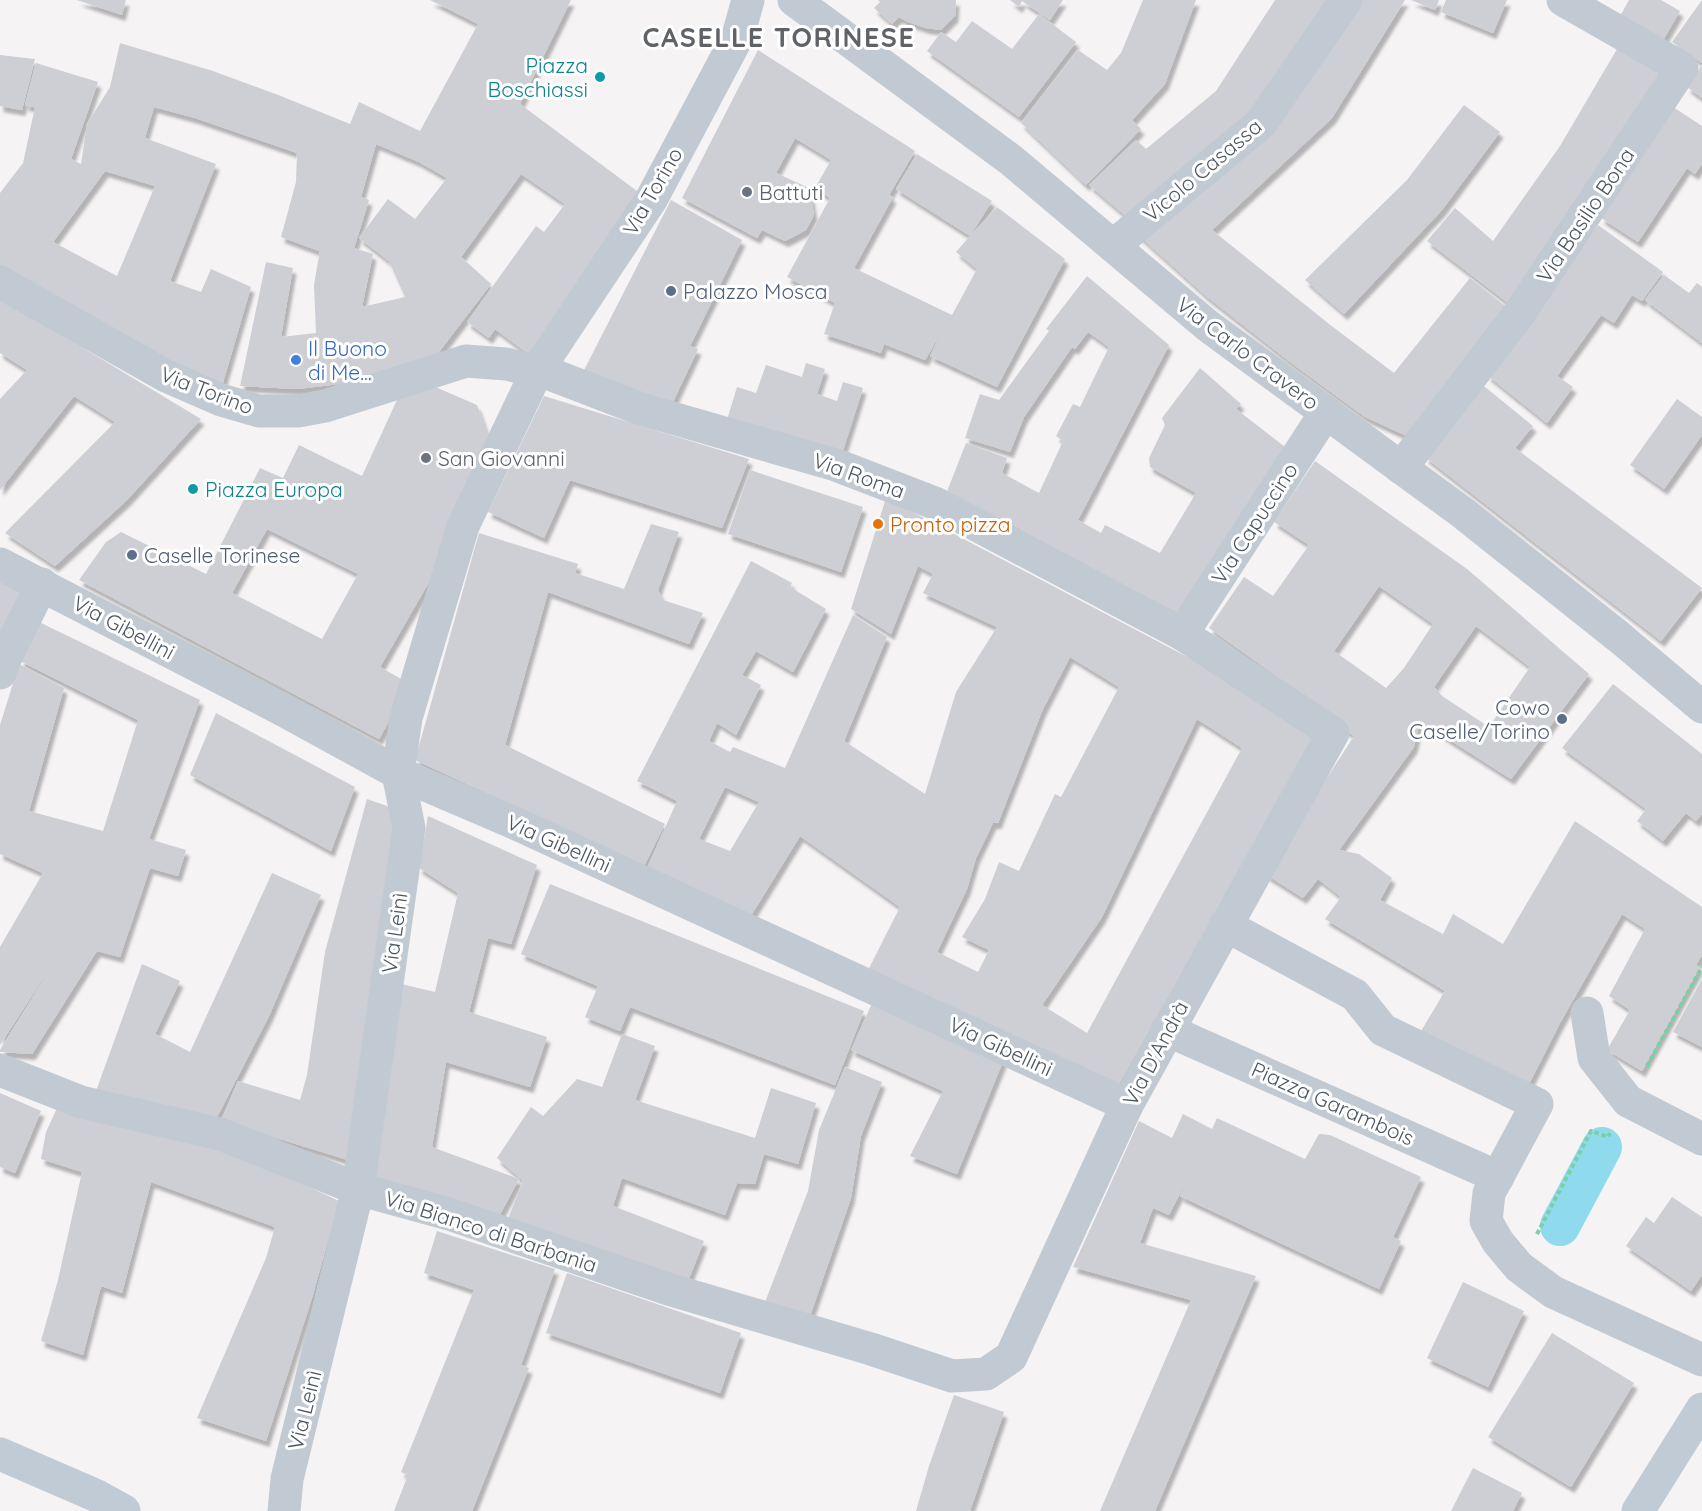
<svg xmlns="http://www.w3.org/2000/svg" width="1702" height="1511" viewBox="0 0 1702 1511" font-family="Quicksand,sans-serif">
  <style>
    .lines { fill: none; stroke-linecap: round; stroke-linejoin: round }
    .canal { stroke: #90daee; stroke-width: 40 }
    .building { fill: #cdcfd5; fill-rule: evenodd; filter: url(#shadow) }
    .path { stroke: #7ad0a6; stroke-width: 4; stroke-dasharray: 4.5 3; stroke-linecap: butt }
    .street { stroke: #c1cad2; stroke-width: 33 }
    .secondary { stroke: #c1cbd6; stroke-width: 33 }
    .culture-dot { fill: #0f9aa8; stroke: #fff; stroke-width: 2 }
    .worship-dot { fill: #6b7280; stroke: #fff; stroke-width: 2 }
    .service-dot { fill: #5c6f8a; stroke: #fff; stroke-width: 2 }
    .shop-dot { fill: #3f7fe0; stroke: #fff; stroke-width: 2 }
    .food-dot { fill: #e8710a; stroke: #fff; stroke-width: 2 }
    .labels { text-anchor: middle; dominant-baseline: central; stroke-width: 6; stroke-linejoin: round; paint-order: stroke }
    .culture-label { font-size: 21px; fill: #0d838f; stroke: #fff; text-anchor: end }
    .street-label { font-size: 21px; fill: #4a5661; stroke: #fff }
    .worship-label { font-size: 21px; fill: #5b616d; stroke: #fff; text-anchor: start }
    .service-label { font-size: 21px; fill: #4e5e75; stroke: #fff; text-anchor: start }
    .shop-label { font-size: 21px; fill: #366cbe; stroke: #fff; text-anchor: start }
    .food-label { font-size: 21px; fill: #c56008; stroke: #fff; text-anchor: start }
    .district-label { font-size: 27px; font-weight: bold; letter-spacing: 1.5px; fill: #5f6368; stroke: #fff }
  </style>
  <defs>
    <filter id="shadow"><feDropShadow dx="3.5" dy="6" stdDeviation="1.5" flood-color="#0004"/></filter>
  </defs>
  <rect width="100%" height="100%" fill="#f5f3f3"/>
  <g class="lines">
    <polyline class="canal" points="1560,1226 1602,1147"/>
  </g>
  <g class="building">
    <polygon points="77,0 126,0 122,15"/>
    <path d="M430,0H571L520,104L641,194L535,359L495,329L489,338L467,322L536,226L544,232L565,204L521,174L461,257L491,284L435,357L347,383L297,389L240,386L266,262L293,268L281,337L316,333L314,285L321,244L319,251L281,237L296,182L297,153L195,118L154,107L145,138L216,164L170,281L201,292L211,269L251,287L222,386L100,326L0,268V193L23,163L35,107L25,105L36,63L98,82L71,159L81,164L87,124L110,87L120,43L213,71L281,96L350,124L359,102L420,131L478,24ZM376,144L419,162L447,178L415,219L388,199L359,238L389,261L405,297L362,307L373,254L354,248L369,200L361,197ZM105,171L155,186L117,276L53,242Z"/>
    <polygon points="878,0 956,0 955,16 941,30 926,28 908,22 899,17 892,24 874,8 880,2"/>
    <polygon points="1010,0 1063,0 1050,20 1022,1 1019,7"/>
    <polygon points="1143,0 1196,0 1165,84 1132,120 1141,129 1086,185 1021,123 1078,50 1107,70 1121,53"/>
    <polygon points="1275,0 1341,0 1259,120 1134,223 1089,185 1136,140 1146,149 1216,91"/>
    <polygon points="1354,0 1405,0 1332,118 1212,230 1329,324 1394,373 1470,278 1509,309 1409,437 1365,417 1290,362 1206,296 1136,233"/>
    <polygon points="1411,0 1439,0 1435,10"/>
    <polygon points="1446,0 1507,0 1493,33 1441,12"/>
    <polygon points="1629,0 1661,0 1680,11 1662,42 1619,18"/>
    <polygon points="1702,0 1702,63 1672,42"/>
    <polygon points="1039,14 1076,42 1019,117 927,51 941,32 956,42 972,21 1012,49"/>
    <polygon points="1617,49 1666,73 1512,306 1427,241 1455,208 1493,241 1560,146"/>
    <polygon points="758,50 915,151 889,195 893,197 854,268 952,315 977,269 956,252 970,236 896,189 917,154 992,201 970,236 997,207 1065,259 997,387 930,356 944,328 925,360 884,344 881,353 824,334 835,303 787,277 830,198 815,188 831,160 795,138 776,173 807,187 811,197 814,215 806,230 785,241 762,230 757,238 682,198"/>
    <polygon points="0,55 35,59 22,110 0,106"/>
    <polygon points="1702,65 1702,98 1687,87"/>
    <polygon points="1464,105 1500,132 1442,210 1344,314 1305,280 1407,180"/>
    <polygon points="1673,107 1702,126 1702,164 1695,174 1687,168 1638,242 1601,218"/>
    <polygon points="671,200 742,240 690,346 698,349 672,404 582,374"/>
    <polygon points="1598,225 1663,272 1642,301 1632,295 1614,323 1601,315 1557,376 1573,387 1547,423 1487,375"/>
    <polygon points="1664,275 1689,293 1697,283 1702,287 1702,343 1645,300"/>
    <polygon points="1087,276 1169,345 1078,520 1101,533 1105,525 1160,553 1196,493 1150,467 1149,458 1165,425 1162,418 1200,368 1241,404 1236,409 1285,447 1181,614 1085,567 1019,532 1021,529 946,494 966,443 1007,458 1002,473 1039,493 1063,441 1056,436 1073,404 1080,407 1109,347 1088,332 1075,349 1072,347 1024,417 1010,452 965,438 980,394 999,400 1049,331 1046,329"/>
    <polygon points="0,298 201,419 127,500 55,566 5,533 115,422 74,396 0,490 0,399 27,370 0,353"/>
    <polygon points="806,363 825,369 817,394 837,401 843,382 863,388 840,460 726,423 737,387 756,393 766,365 802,377"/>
    <polygon points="1479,382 1533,426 1515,448 1702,588 1661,641 1425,457"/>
    <path d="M433,386L477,405L489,439L440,563L380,667L410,684L379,739L79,580L106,542L121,532L206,574L260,468L283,478L299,445L362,476L397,400ZM267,529L358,574L322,639L232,593Z"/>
    <polygon points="544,396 749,459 722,528 570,480 544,538 488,512"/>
    <polygon points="1677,399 1702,417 1702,435 1664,489 1630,465"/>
    <path d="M1315,461L1467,569L1589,674L1511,779L1420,721L1414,747L1339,850L1359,854L1392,878L1380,900L1443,934L1453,914L1503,944L1575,821L1702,907V955L1696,965L1700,967L1642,1071L1607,1050L1630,1010L1609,996L1645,929L1622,914L1560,1023L1528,1086L1418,1036L1445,991L1325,919L1341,897L1318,879L1303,898L1265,874L1354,736L1268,676L1271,672L1209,628L1244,577L1273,596L1309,545L1274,522ZM1379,586L1433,624L1404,668L1386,688L1334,651ZM1476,626L1530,667L1489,727L1442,696L1434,687Z"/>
    <polygon points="750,470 863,507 841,572 728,534"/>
    <path d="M886,498L1193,660L1316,732L1115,1091L865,976L900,907L800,836L752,914L712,898L647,868L677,801L637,781L751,561L792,583L790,587L826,609L793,672L756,651L742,675L761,685L736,735L717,723L709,741L730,752L733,747L785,768L853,615L887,637L844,741L925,794L956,692L997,627L923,593L933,574L918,566L891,634L851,609ZM1070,657L1119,687L1061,797L1055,794L1019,871L999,862L985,899L962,937L989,950L978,972L937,952L967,889L976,858L993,823H998L1043,709ZM1197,719L1242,748L1087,1033L1042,1005L1102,917ZM725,787L759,802L730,851L699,839Z"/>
    <polygon points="651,524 679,532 658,590 663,600 703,613 689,644 548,592 505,745 665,824 644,866 415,760 479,533 578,564 575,573 624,589"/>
    <polygon points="0,580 27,594 0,661"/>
    <polygon points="39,622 200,700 149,839 186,850 178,876 150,868 120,957 97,951 32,1054 0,1052 0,1050 68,940 0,1045 0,947 43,873 0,854 0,725 19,664 64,688 29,811 103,831 138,720 20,661"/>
    <polygon points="1613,684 1702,754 1702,814 1696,821 1686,813 1663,841 1637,821 1646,809 1562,748"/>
    <polygon points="216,713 355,787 331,851 190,775"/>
    <polygon points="367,799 387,806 401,823 348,1160 221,1121 238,1081 300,1100 307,1075 325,952"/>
    <polygon points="428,816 537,865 511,944 488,938 469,1012 547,1037 530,1087 446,1062 432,1147 519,1179 498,1218 373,1177 397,983 435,992 458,893 419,868"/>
    <polygon points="272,873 321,895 269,1016 216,1119 96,1091 142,964 180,981 155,1034 190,1052"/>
    <polygon points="550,884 864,1011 835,1085 630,1007 620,1031 585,1017 598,986 521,954"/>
    <polygon points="1702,979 1702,1047 1673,1032"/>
    <polygon points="873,1001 1004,1059 957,1174 910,1156 943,1091 851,1050"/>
    <polygon points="622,1034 655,1046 635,1100 755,1138 771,1088 816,1103 798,1164 764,1154 755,1184 737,1183 725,1215 622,1178 613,1206 704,1241 688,1281 508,1219 523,1181 497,1158 531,1107 543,1116 577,1079 602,1087"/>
    <polygon points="845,1067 882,1082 861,1136 851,1198 810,1316 765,1302 808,1191 819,1130"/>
    <polygon points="0,1093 41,1111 15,1173 0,1167"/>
    <polygon points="58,1106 243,1156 339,1201 312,1298 266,1441 197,1418 266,1258 275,1227 151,1182 122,1293 101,1286 83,1355 41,1341 58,1280 82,1172 41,1159 46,1132"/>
    <polygon points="1183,1114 1212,1129 1217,1118 1305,1159 1319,1134 1330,1135 1421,1177 1393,1237 1401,1241 1379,1289 1180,1196 1198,1158 1169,1215 1153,1208 1140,1243 1256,1276 1155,1511 1100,1511 1191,1300 1073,1267 1139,1121 1172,1138"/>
    <polygon points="1672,1197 1702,1217 1702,1275 1691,1291 1626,1246 1646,1217 1654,1223"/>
    <polygon points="437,1231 555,1269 521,1365 529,1368 472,1511 394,1511 408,1475 401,1472 474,1290 424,1273"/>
    <polygon points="567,1273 741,1333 720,1393 546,1333"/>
    <polygon points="1463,1282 1524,1311 1488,1387 1427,1358"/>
    <polygon points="1552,1333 1634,1383 1571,1487 1488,1437"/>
    <polygon points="954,1395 1004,1412 970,1511 916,1511 929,1466"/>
    <polygon points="1473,1468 1522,1493 1513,1511 1451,1511"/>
  </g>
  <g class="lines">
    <g class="path">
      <polyline points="1647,1066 1702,967"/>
      <polyline points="1537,1234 1591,1131 1608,1137 1610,1133"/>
    </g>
    <g class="street">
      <polyline points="794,0 1011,160 1208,326 1463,513 1619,637 1702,707"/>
      <polyline points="1113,246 1261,123 1346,0"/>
      <polyline points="0,282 166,376 221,400 259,411 298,411 325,406 466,361 506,364 550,374 641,409 836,465 937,504 1182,634 1333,733 1127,1105 1011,1357 986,1374 952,1376 871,1349 668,1289 449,1214 358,1189 220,1134 81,1102 0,1070"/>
      <polyline points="1401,468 1521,311 1682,68 1563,0"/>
      <polyline points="0,564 285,711 398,773 519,825 1127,1105"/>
      <polyline points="1182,634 1326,412"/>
      <polyline points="0,673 3,663 42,584"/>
      <polyline points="1225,925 1355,995 1383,1030 1537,1104 1489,1193 1486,1221 1498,1242 1519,1267 1553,1292 1702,1360"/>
      <polyline points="1587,1013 1594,1058 1628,1101 1702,1139"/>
      <polyline points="1167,1030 1498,1177"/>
      <polyline points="284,1511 287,1479 358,1189 409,828 398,773 406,718 463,526 537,371 652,198 738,36 748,0"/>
    </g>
    <g class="secondary">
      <polyline points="0,1454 97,1496 124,1511"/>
      <polyline points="1638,1511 1702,1409"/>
    </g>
  </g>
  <g class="culture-dot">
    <circle cx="600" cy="77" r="6"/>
    <circle cx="193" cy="489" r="6"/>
  </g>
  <g class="worship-dot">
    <circle cx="747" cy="192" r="6"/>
    <circle cx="426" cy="458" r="6"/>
  </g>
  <g class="service-dot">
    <circle cx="671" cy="291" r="6"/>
    <circle cx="132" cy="555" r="6"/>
    <circle cx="1562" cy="719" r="6"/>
  </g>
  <circle class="shop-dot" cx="296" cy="360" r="6"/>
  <circle class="food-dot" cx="878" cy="524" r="6"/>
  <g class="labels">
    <g class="culture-label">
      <text x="588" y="65">Piazza<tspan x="588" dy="24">Boschiassi</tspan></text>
      <text x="205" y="489" text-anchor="start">Piazza Europa</text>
    </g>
    <g class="street-label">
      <text transform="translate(1202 170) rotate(-40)">Vicolo Casassa</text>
      <text transform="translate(652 191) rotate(-60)">Via Torino</text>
      <text transform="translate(1585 215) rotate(-56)">Via Basilio Bona</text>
      <text transform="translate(1248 353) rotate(37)">Via Carlo Cravero</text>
      <text transform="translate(207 390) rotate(21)">Via Torino</text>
      <text transform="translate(859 475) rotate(20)">Via Roma</text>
      <text transform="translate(1254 523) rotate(-57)">Via Capuccino</text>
      <text transform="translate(124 627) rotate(28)">Via Gibellini</text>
      <text transform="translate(559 843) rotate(24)">Via Gibellini</text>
      <text transform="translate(394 933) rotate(-82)">Via Leinì</text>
      <text transform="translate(1001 1046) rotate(25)">Via Gibellini</text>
      <text transform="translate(1155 1053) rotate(-62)">Via D'Andrà</text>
      <text transform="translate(1333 1103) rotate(24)">Piazza Garambois</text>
      <text transform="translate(491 1231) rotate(18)">Via Bianco di Barbania</text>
      <text transform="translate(304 1410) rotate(-76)">Via Leinì</text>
    </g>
    <g class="worship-label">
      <text x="759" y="192">Battuti</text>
      <text x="438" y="458">San Giovanni</text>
    </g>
    <g class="service-label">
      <text x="683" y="291">Palazzo Mosca</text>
      <text x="144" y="555">Caselle Torinese</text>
      <text x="1550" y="707" text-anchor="end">Cowo<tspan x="1550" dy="24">Caselle/Torino</tspan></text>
    </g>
    <g class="shop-label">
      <text x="308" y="348">Il Buono<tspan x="308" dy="24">di Me...</tspan></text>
    </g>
    <g class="food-label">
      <text x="890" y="524">Pronto pizza</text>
    </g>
    <g class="district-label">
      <text x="779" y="37">CASELLE TORINESE</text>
    </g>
  </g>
</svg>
